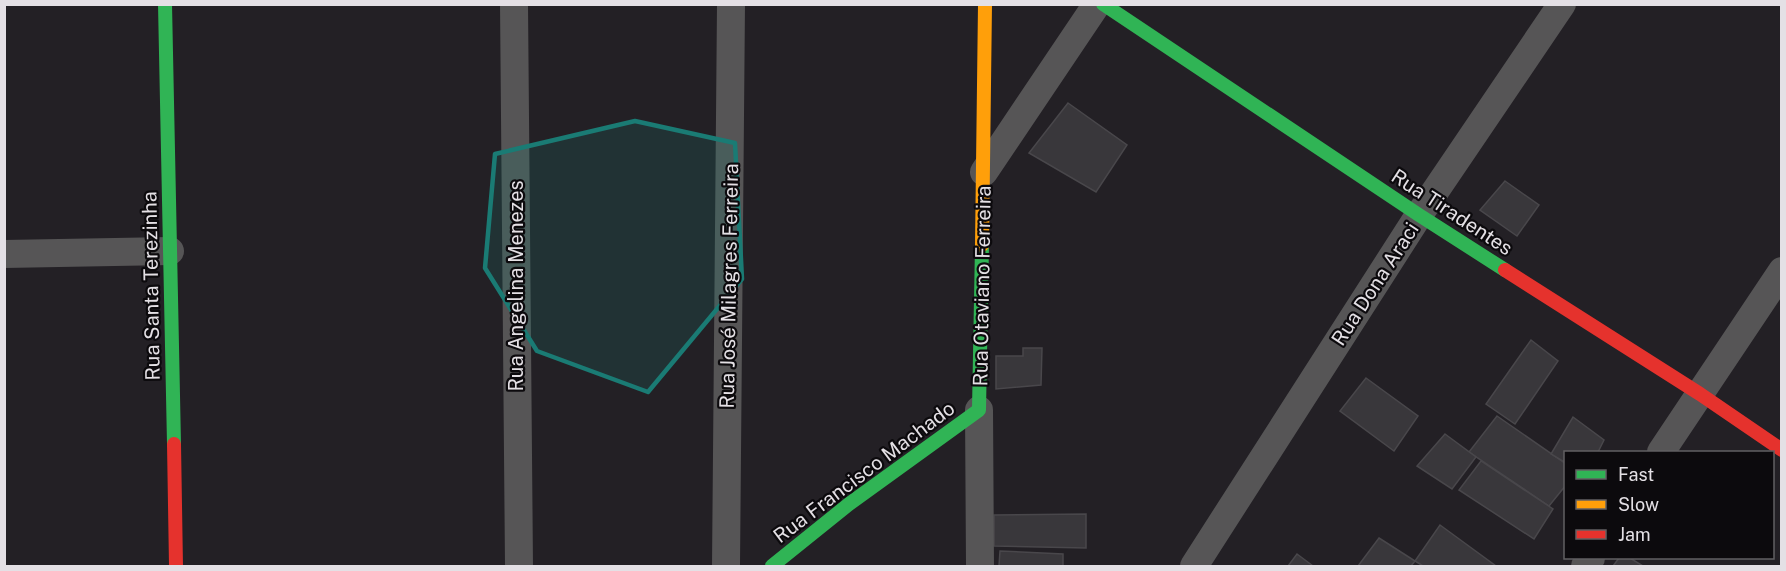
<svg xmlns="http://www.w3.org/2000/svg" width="1786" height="571" viewBox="0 0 1786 571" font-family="'Public Sans',sans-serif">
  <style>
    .building { fill: #39373b; stroke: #49474b; stroke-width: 1.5 }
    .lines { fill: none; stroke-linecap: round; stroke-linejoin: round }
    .street { stroke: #565556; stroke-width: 28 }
    .fast { stroke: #30b455; stroke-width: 14 }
    .slow { stroke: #ff9f0a; stroke-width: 14 }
    .jam { stroke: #e5322d; stroke-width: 14 }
    .marked { fill: #1a7b74; fill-opacity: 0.2; stroke: #1a7b74; stroke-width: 4.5; stroke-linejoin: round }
    .labels { text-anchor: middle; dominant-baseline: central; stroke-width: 4.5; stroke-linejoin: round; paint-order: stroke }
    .street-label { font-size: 20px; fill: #e4e0e5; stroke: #0c0a0d }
  </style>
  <rect width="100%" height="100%" fill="#232025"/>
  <g class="building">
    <polygon points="1068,103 1127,145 1096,192 1029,153"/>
    <polygon points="1505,181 1539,205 1517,236 1480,210"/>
    <polygon points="1531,340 1558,361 1515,424 1486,404"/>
    <polygon points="1023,348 1042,348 1041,385 996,389 996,356 1023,356"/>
    <polygon points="1366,378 1418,416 1394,451 1340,411"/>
    <polygon points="1497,416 1566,464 1566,485 1549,506 1469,452"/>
    <polygon points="1573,417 1604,440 1598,452 1566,452 1566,463 1551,454"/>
    <polygon points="1445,434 1476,457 1452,489 1417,466"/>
    <polygon points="1481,461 1553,509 1534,539 1459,490"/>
    <polygon points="1086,514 1086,548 994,546 994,515"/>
    <polygon points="1440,525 1496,566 1423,566 1415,561"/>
    <polygon points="1379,538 1415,561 1411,566 1358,566"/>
    <polygon points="1000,551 1063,554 1063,566 999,566"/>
    <polygon points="1297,554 1313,566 1288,566"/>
    <polygon points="1619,558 1630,558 1643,566 1613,566"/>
  </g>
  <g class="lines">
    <g class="street">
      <polyline points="514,4 519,566"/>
      <polyline points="984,172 1097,4"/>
      <polyline points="4,254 170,251"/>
      <polyline points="979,410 980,566"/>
      <polyline points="1661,452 1782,271"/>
      <polyline points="726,566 731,4"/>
      <polyline points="1194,566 1419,215 1562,4"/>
      <polyline points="1585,566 1591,558"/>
    </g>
    <g class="fast">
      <polyline points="165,4 174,444"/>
      <polyline points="1103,4 1419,215 1505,270"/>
      <polyline points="772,566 849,504 979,410 982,245"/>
    </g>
    <polyline class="slow" points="982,245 985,4"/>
    <g class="jam">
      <polyline points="1505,270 1700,394 1782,450"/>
      <polyline points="174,444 176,566"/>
    </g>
  </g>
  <path class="marked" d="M635,121L735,143L742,279L648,392L537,351L485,268L495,154Z"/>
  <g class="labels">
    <g class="street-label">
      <text transform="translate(1452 212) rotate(33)">Rua Tiradentes</text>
      <text transform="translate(1375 284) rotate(-57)">Rua Dona Araci</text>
      <text transform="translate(151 286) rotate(-91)">Rua Santa Terezinha</text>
      <text transform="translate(516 286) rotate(-90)">Rua Angelina Menezes</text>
      <text transform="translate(729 286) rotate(-89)">Rua José Milagres Ferreira</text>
      <text transform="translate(982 286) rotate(-89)">Rua Otaviano Ferreira</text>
      <text transform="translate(864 472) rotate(-37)">Rua Francisco Machado</text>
    </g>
  </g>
  <rect width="1786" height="571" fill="none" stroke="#e4e0e5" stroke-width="12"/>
  <rect x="1564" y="451" width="210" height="108" fill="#0c0a0d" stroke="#626063" stroke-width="1.5"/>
  <rect x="1576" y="470" width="30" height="9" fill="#30b455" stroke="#626063" stroke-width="1.5"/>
  <text x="1618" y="481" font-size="18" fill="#e4e0e5">Fast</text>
  <rect x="1576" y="500" width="30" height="9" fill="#ff9f0a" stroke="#626063" stroke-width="1.5"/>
  <text x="1618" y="511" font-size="18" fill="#e4e0e5">Slow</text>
  <rect x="1576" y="530" width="30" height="9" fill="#e5322d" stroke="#626063" stroke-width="1.5"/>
  <text x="1618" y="541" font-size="18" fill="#e4e0e5">Jam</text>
</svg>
